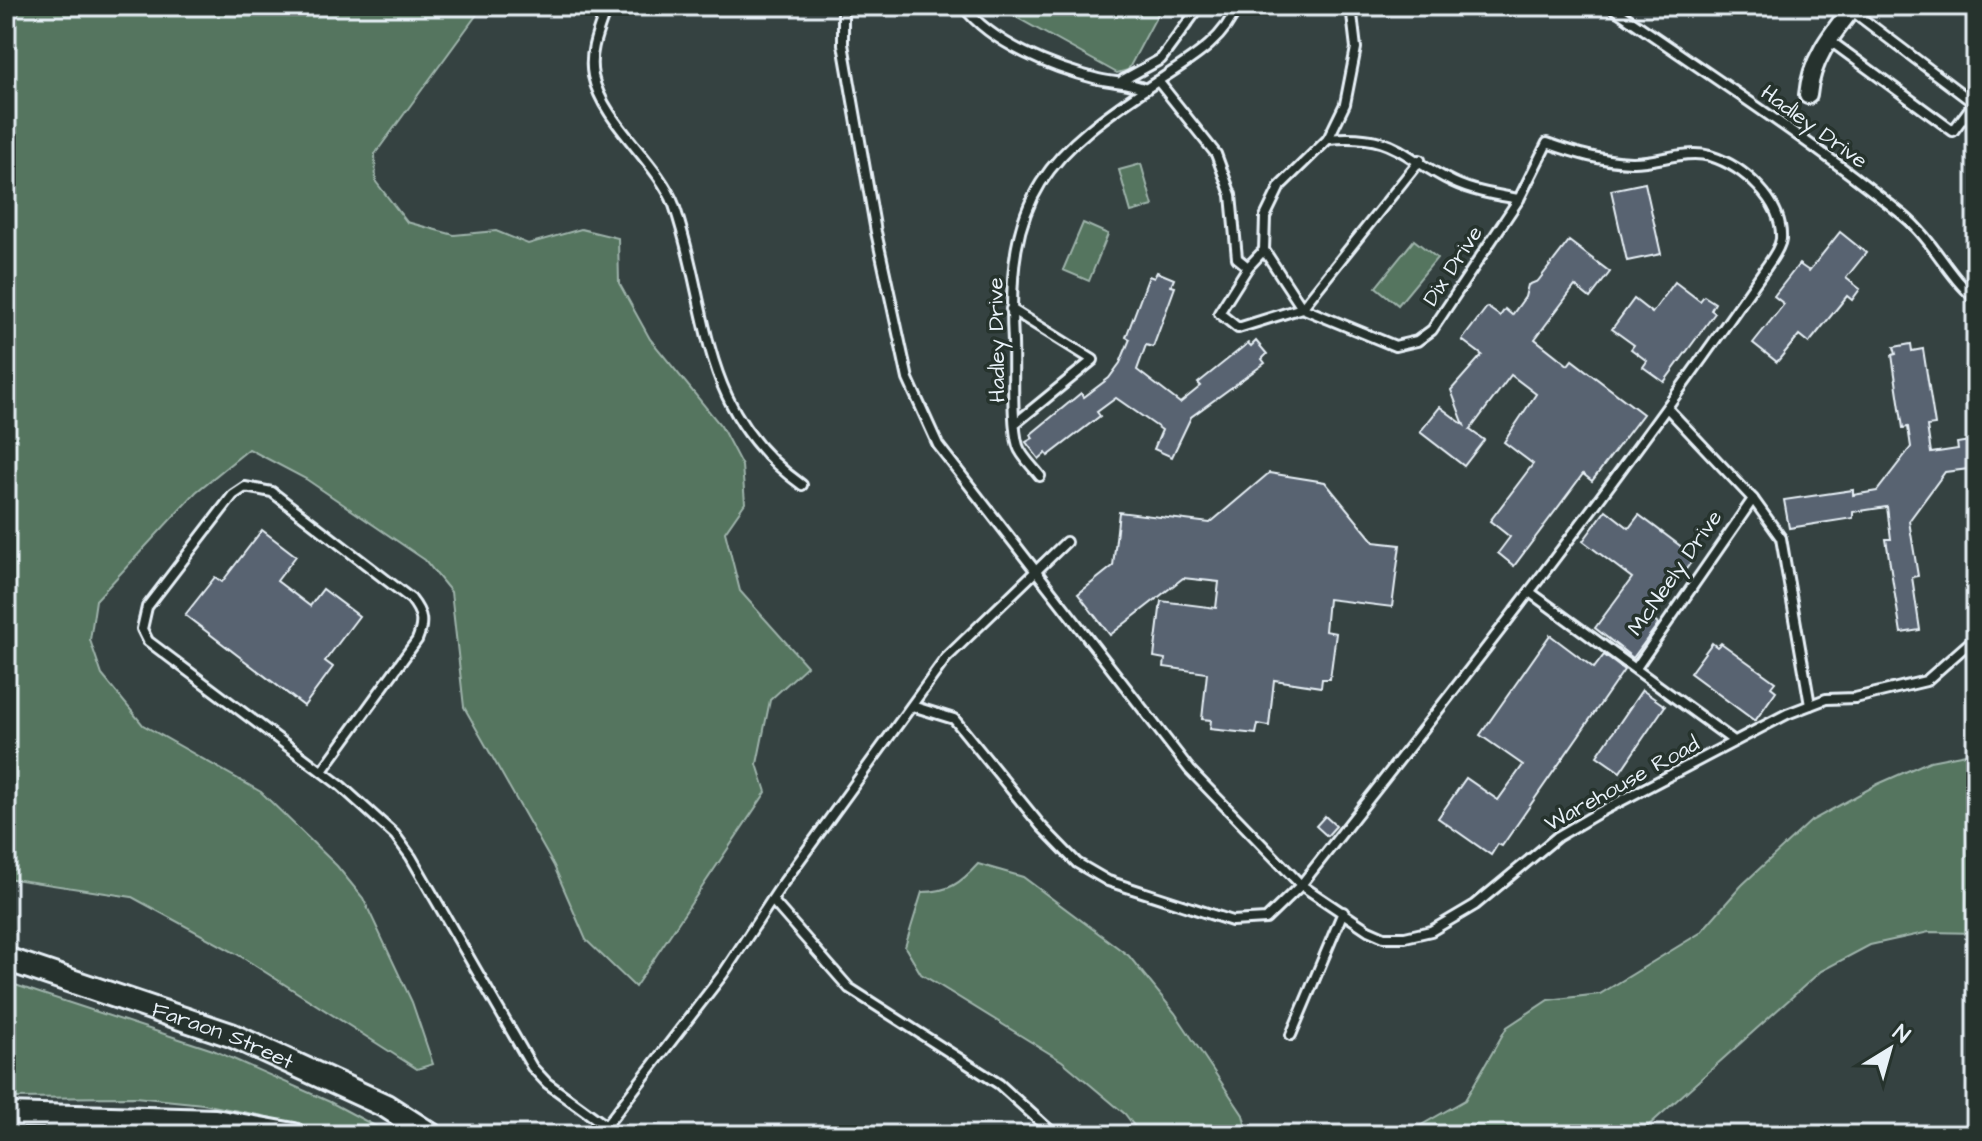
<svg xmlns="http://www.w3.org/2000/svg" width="1982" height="1141" viewBox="0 0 1982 1141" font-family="'Architects Daughter',sans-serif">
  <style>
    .green { fill: #55755e; stroke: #9eb3ab; stroke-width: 2 }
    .building { fill: #596471; stroke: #e8f1f8; stroke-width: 2 }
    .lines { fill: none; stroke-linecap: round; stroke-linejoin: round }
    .lane-casing { stroke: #e8f1f8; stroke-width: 14 }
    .street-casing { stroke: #e8f1f8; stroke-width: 22 }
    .secondary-casing { stroke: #e8f1f8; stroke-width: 28 }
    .lane { stroke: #26332d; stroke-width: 8 }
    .street { stroke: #26332d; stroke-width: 16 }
    .secondary { stroke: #26332d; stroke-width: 22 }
    .labels { text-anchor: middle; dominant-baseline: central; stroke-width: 7; stroke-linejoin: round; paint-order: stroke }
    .street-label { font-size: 22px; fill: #e8f1f8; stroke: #26332d }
  </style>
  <rect width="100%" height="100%" fill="#354241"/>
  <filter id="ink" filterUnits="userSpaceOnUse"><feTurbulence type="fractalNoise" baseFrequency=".0125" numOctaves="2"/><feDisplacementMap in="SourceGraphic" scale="16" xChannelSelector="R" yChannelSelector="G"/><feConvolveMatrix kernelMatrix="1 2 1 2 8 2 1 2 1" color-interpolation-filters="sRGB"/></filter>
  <g filter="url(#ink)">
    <g class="green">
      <polygon points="6,6 483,6 375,154 376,182 407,222 454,235 496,231 528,244 581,229 618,238 619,283 650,339 721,426 742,466 745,503 725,532 740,591 807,666 770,700 757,764 766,792 635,987 586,940 554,866 464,707 451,592 425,560 306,479 249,449 196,492 96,600 90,640 102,675 143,725 261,792 337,866 363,898 412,1002 433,1064 417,1069 237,954 132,897 6,878"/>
      <polygon points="996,6 1162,6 1128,70 1117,73"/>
      <polygon points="1141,164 1153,206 1131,212 1119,170"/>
      <polygon points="1083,223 1108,234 1089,281 1063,270"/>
      <polygon points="1414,240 1437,258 1398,305 1376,287"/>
      <polygon points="1976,752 1976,933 1929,932 1870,945 1821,971 1638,1135 1404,1135 1465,1100 1507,1027 1548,1000 1600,994 1700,933 1742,885 1811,821 1878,784 1930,761"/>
      <path d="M978,864L1023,877L1129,956L1175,1013L1243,1115L1248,1135H1141L1125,1114L1062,1061L921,974L905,947L922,892C948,892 960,884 978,864Z"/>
      <polygon points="6,982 213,1050 330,1102 392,1135 324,1135 263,1116 203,1104 135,1097 6,1098"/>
      <polygon points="6,1131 163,1135 6,1135"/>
    </g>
    <g class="building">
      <polygon points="1645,183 1661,254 1627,261 1611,190"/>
      <polygon points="1840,232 1866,253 1846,278 1860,289 1852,300 1847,296 1809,343 1799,335 1777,362 1753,343 1784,304 1774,296 1799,264 1809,271"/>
      <polygon points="1569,241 1610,272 1590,298 1575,286 1535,339 1568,365 1572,360 1643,414 1592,481 1583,474 1514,566 1498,553 1510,537 1490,521 1533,464 1504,442 1536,394 1511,375 1470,430 1484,440 1464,466 1420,432 1440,407 1464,425 1451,390 1482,355 1462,340 1487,307 1500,316 1505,309 1512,315 1525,297 1528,285 1538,281"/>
      <polygon points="1157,272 1174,279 1171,286 1175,287 1153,347 1146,345 1137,370 1180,403 1201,386 1198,383 1248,343 1251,346 1256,341 1267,354 1262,359 1265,363 1191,417 1172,457 1154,449 1162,430 1116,398 1097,412 1100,416 1048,456 1046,453 1039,459 1026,442 1033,438 1031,434 1081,393 1084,397 1109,378 1120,363 1130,339 1126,337 1149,276 1154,278"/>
      <polygon points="1675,282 1700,301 1704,296 1715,303 1711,310 1715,313 1664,382 1643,367 1647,361 1631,349 1634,345 1612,329 1634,299 1652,313"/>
      <polygon points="1911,344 1912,351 1923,349 1935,425 1927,426 1931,453 1958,449 1957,443 1976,440 1976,468 1945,472 1909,521 1918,576 1912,577 1920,630 1901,633 1886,539 1891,539 1887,507 1853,512 1853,518 1789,528 1784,500 1853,490 1853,495 1877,491 1911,447 1908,427 1903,428 1892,355 1896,354 1894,347"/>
      <polygon points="1269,473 1325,482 1374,542 1400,545 1392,607 1328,599 1325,631 1336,633 1330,679 1322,679 1321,687 1274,680 1269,726 1258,724 1256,734 1210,729 1211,720 1202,719 1207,673 1164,667 1165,659 1154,657 1161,601 1216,608 1219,582 1183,578 1110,635 1078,594 1113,566 1119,512 1210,523"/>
      <polygon points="1606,510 1629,528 1639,515 1695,557 1650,618 1658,624 1633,658 1595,628 1632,578 1583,541"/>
      <polygon points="262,530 296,556 277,581 310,606 323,589 359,616 325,661 333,667 304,706 185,615 215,577 222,582"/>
      <polygon points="1550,635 1594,668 1604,655 1624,670 1502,846 1498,844 1491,855 1438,818 1466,778 1498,800 1523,765 1480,735"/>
      <polygon points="1712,643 1717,647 1721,643 1775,682 1771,687 1776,691 1755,721 1690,673"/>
      <polygon points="1642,690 1665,706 1620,772 1597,756"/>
      <polygon points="1325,816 1336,826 1327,836 1316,826"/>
    </g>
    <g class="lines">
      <g class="lane-casing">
        <g id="lane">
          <path d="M607,6C599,29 588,52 593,76C603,123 658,162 674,205C711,312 697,410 802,485"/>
          <polyline points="843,6 843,44 876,232 908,379 938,445 1190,770 1301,885 1368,930 1384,937 1405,937 1431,931 1475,905 1557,837 1598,813 1787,714 1826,699 1855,698 1926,681 1976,637"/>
          <path d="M963,6C992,44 1053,68 1098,79C1116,83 1128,82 1146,89"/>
          <path d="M1610,6C1709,75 1811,140 1904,216C1933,240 1948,276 1976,299"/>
          <polyline points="1851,10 1975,104"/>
          <polyline points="1829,40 1953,131 1974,103"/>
          <polyline points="1123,80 1161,59 1200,6"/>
          <polyline points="1158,81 1216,154 1231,195 1237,258 1248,267"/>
          <path d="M1328,139C1396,133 1400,156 1453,182C1474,192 1497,195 1519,199"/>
          <polyline points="1264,250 1248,267 1219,313 1238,328 1302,308 1420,160"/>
          <polyline points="1011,309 1093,360 1017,422"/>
          <path d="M1040,476C1033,467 1021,456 1018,446C1011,423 1014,369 1013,342C1005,194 1045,154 1164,77C1193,58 1224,40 1237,6"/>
          <polyline points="1753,499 1781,538 1810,705"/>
          <polyline points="1531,593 1734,741"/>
          <polyline points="1636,668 1753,499 1668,409"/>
          <path d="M912,706L954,719L1041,826L1077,863L1108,881L1232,921L1266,919L1301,885C1461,682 1620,479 1767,266C1772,259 1780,248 1781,239C1783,201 1743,166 1710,156C1685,149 1656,163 1631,162C1601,161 1575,153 1547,143L1519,199L1432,330L1417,341L1395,346L1302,308L1264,250L1265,217L1280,186L1328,139L1345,104L1356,48L1351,6"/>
          <path d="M322,771L417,640C424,623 423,614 411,599L272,492L245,487L233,495L147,607L142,629L148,641L341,786L395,835L411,857L532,1067L547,1083L606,1126"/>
          <polyline points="772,900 849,988 999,1084 1055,1135"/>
          <polyline points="1291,1035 1343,912"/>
          <polyline points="599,1135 723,974 781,886 946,658 1066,542"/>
        </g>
      </g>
      <g class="street-casing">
        <path id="street" d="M1808,95C1811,59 1832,34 1854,6"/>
      </g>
      <g class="secondary-casing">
        <g id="secondary">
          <path id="s1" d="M6,959L231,1035L386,1106L431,1135"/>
          <polyline points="6,1115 215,1121 294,1135"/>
        </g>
      </g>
      <use href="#lane" class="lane"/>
      <use href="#street" class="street"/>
      <use href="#secondary" class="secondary"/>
    </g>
  </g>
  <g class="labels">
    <g class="street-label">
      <text transform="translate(1814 127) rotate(36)">Hadley Drive</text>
      <text transform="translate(1453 266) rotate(-57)">Dix Drive</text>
      <text transform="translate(997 340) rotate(-91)">Hadley Drive</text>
      <text transform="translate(1675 573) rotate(-55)">McNeely Drive</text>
      <text transform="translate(1622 784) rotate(-29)">Warehouse Road</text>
      <text stroke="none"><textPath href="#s1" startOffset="230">Faraon Street</textPath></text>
    </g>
  </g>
  <rect width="1982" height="1141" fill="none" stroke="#26332d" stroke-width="32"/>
  <rect x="16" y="16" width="1950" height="1109" fill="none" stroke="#e8f1f8" stroke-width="3" filter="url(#ink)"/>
  <g transform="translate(1890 1049) rotate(37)" stroke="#26332d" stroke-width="6" paint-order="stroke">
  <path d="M0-6L14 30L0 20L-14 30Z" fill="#e8f1f8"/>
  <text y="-12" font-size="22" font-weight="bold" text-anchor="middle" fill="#e8f1f8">N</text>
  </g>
</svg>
